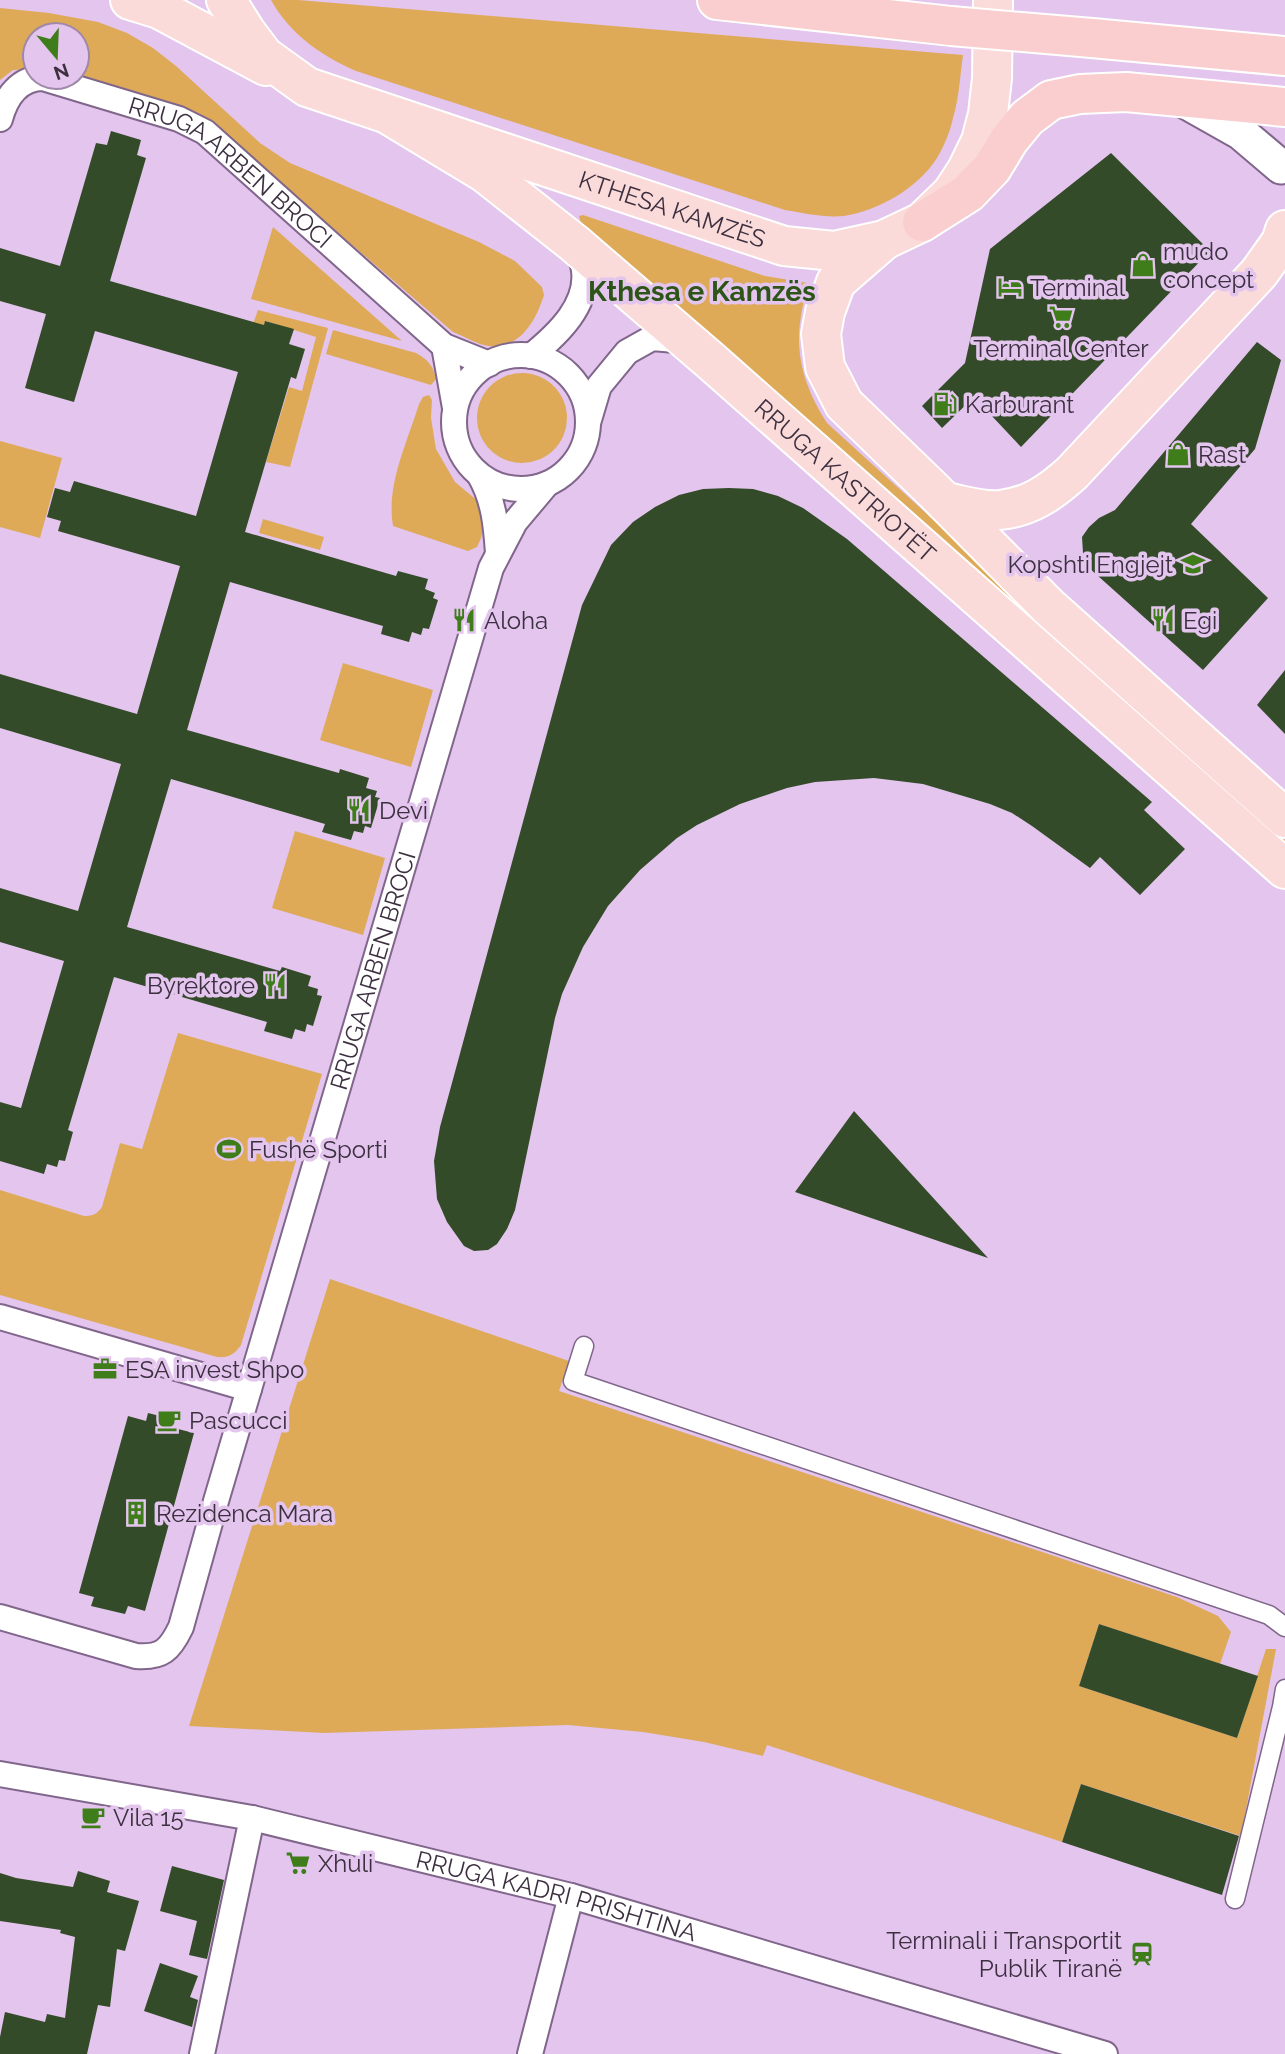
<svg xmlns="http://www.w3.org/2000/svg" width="1285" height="2054" viewBox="0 0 1285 2054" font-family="Raleway,sans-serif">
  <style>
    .green { fill: #deaa58 }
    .building { fill: #334b28 }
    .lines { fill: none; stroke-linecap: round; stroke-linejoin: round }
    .pedestrian-casing { stroke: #81668b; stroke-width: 21 }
    .minor-casing { stroke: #81668b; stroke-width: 28 }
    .secondary-casing { stroke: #81668b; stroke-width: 37 }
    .primary-casing { stroke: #fff; stroke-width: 42 }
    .trunk-casing { stroke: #fff; stroke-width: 42 }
    .pedestrian { stroke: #fff; stroke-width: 18 }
    .minor { stroke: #fff; stroke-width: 24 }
    .secondary { stroke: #fff; stroke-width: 33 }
    .primary { stroke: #fbdada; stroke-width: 38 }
    .trunk { stroke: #facece; stroke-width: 38 }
    .trunk-bridge-casing { stroke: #fff; stroke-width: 42; stroke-linecap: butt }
    .trunk-bridge { stroke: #facece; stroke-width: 38 }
    .labels { text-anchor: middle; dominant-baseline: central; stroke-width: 7; stroke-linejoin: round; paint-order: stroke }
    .street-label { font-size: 24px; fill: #3c3040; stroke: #e3c5ee }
    .poi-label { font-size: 24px; fill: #3c3040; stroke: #e3c5ee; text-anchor: start }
    .quarter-label { font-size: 28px; font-weight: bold; fill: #2d5518; stroke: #e3c5ee }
  </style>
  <rect width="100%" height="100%" fill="#e3c5ee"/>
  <g class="green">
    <path d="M271,0H298L963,55C960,76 959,99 953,118C950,132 944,146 937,158C918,188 878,211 844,216C824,218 804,213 785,210L356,71C320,55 290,34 271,0Z"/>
    <path d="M0,8L49,13L98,22L127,33L153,48L176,66L260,143L290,163L479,242L515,261L542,287L544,295C536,320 521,349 489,346C478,345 464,336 453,332L220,131L77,77V35H35V69L13,70L0,80Z"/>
    <path d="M583,215L765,276L808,283C807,295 802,305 801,316C794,356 806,390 827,423L1285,840V854L581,223L579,216Z"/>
    <polygon points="273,227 402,341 251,299"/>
    <polygon points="258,310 328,328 290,467 266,462 289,387 302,391 316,337 266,321 263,327 253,324"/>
    <path d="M333,330L416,353C428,360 433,365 436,379L431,385L326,354Z"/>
    <circle cx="522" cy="418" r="45"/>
    <path d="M429,395L432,400L431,418L436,449L455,482L479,502L484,524L481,538L477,547L468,551L393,526C386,485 407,443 419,404L423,397Z"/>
    <polygon points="0,441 62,458 40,538 0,527"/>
    <polygon points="263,519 324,537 320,550 259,533"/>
    <polygon points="343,663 433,690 411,767 320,740"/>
    <polygon points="295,831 385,858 363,935 272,908"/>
    <path d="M178,1033L322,1074L241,1345C235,1354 229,1358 217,1357L0,1295V1190L84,1216C93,1216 97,1214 102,1207L120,1143L142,1149Z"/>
    <polygon points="330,1279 569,1361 559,1391 1177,1597 1218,1616 1231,1632 1220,1664 1099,1624 1079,1686 1237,1738 1266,1649 1276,1649 1241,1836 1081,1784 1062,1842 767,1745 763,1756 704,1742 643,1732 568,1725 324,1733 189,1726"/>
  </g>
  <g class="building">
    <polygon points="111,131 141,140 137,155 146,158 110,281 264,325 265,321 294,329 289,344 305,349 296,379 291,377 245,532 396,576 398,571 428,579 425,589 435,593 433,598 438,600 429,629 423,628 421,635 412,632 409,642 381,634 383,626 230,582 187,730 339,773 340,769 369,778 366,788 377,791 375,797 380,798 371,828 365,826 363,833 354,831 351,840 322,832 325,824 171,779 127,927 280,971 282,967 311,976 308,986 318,989 317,995 322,996 313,1026 307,1024 305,1032 295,1029 292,1039 264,1031 267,1022 114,977 68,1130 73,1132 65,1161 59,1160 57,1167 47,1164 44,1174 0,1161 0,1102 21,1108 64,961 0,942 0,888 78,911 121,764 0,728 0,674 137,714 180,566 58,531 61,521 47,517 55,488 70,492 74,481 196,516 238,372 95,331 74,402 25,388 46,314 0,301 0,248 60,266 96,143 107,145"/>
    <polygon points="1111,153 1210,251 1021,447 974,397 942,428 922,406 965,363 990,249"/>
    <polygon points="1257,342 1281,360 1255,449 1191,524 1268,598 1203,670 1088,567 1083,553 1082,537 1089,527 1099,518 1115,510"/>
    <polygon points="729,488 753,489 778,496 803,508 847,539 1152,802 1144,810 1185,849 1140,895 1100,857 1090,868 1032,826 1012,813 990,804 923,784 874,778 815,782 787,788 740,804 697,825 677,838 640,870 608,906 583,947 562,994 555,1018 515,1210 507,1229 497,1244 488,1250 474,1251 464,1246 447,1222 437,1199 434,1161 440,1127 582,605 611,545 633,522 655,507 679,495 703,489"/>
    <polygon points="1285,670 1285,734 1257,705"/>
    <polygon points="854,1111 988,1258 795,1192"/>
    <polygon points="148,1413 176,1420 174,1428 194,1433 145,1611 128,1606 125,1614 91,1606 94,1597 79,1593 128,1416 146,1421"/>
    <polygon points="1099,1624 1258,1676 1237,1738 1079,1686"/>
    <polygon points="1081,1784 1239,1836 1222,1895 1062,1842"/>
    <polygon points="172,1866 224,1880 207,1959 189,1955 197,1921 160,1911"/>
    <polygon points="78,1871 110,1881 107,1892 139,1901 125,1951 117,1949 110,2007 98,2005 87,2054 0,2054 0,2037 5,2012 45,2022 47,2014 65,2018 75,1937 60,1933 61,1930 0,1921 0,1873 16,1878 73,1887"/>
    <polygon points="160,1963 198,1976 190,1997 198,2000 192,2027 144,2011"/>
  </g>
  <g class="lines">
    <g class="pedestrian-casing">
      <g id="pedestrian">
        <polyline points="584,1346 573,1381 1269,1615 1285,1627"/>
        <polyline points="1235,1899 1282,1707 1285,1689"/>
      </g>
    </g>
    <g class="minor-casing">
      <g id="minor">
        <path id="s1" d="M0,119C6,97 19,78 43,78L179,119L205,132L444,346L489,364"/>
        <polyline points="444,346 455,408"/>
        <circle cx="521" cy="422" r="67"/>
        <path d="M531,356C557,335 592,303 583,265C581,258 578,251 575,244"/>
        <polyline points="588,423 599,386 627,352 652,338 687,341"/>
        <path d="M480,476C494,501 496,525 498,553"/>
        <polyline points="0,1317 249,1389"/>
        <path id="s2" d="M0,1617L136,1656C162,1658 170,1650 181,1627L216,1501L491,568L515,522L547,484"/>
        <path id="s3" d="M0,1774L252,1818L571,1896L1105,2054"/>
        <polyline points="202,2054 252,1818"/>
        <polyline points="530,2054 571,1896"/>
      </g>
    </g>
    <g class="secondary-casing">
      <polyline id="secondary" points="1179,98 1241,133 1281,167"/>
    </g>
    <g class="primary-casing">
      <g id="primary">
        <polyline points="130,0 159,9 266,66"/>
        <path id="s4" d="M226,0L246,32L264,56L307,87L784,246L834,251L884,240L922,222L952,193L967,170L981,141L988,114L992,78L993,0"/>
        <path id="s5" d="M389,115L485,173L575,244L712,362L1285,869"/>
        <polyline points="882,242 836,282 825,312 821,334 825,367 844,404 935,492 1049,607 1285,818"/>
        <path d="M945,502C962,505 983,512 1000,510C1030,507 1051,492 1072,473L1259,273L1281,242L1285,230"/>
      </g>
    </g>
    <g class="trunk-casing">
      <g id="trunk">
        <polyline points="717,0 951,26"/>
        <polyline points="1092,38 1285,56"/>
        <polyline points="922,222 968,193 992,168 1009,140 1027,118 1051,100 1080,94 1126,92 1285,107"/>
      </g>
    </g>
    <use href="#pedestrian" class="pedestrian"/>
    <use href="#minor" class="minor"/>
    <use href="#secondary" class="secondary"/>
    <use href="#primary" class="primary"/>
    <use href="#trunk" class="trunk"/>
    <g class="trunk-bridge-casing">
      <polyline id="trunk-bridge" points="951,26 1092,38"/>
    </g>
    <use href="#trunk-bridge" class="trunk-bridge"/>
  </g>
  <defs>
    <g id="shop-bare" transform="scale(1.89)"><path d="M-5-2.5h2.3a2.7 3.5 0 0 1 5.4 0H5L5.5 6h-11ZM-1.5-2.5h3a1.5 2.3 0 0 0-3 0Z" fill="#3f7d1b" stroke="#e3c5ee" stroke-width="2.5" paint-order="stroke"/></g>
    <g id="hotel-bare" transform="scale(1.89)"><path d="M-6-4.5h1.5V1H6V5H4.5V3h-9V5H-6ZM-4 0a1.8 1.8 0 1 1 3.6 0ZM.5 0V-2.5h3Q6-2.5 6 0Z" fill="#3f7d1b" stroke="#e3c5ee" stroke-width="2.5" paint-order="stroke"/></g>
    <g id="supermarket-bare" transform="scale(1.89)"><path d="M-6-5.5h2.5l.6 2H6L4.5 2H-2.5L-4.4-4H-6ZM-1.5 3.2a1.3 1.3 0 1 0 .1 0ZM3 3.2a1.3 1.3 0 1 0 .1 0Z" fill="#3f7d1b" stroke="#e3c5ee" stroke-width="2.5" paint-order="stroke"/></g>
    <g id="fuel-bare" transform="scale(1.89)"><path d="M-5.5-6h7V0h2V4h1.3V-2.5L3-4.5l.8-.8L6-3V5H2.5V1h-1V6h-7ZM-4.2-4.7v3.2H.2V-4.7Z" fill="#3f7d1b" stroke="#e3c5ee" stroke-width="2.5" paint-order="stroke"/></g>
    <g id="school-bare" transform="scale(1.89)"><path d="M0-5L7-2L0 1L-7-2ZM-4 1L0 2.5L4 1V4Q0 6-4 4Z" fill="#3f7d1b" stroke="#e3c5ee" stroke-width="2.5" paint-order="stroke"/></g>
    <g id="restaurant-bare" transform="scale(1.89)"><path d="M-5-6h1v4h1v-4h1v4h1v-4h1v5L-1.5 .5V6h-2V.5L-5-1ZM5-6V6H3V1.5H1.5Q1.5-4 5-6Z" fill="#3f7d1b" stroke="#e3c5ee" stroke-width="2.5" paint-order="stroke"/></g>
    <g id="stadium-bare" transform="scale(1.89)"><path d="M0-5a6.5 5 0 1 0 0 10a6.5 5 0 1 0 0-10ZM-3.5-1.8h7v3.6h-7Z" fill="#3f7d1b" stroke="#e3c5ee" stroke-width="2.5" paint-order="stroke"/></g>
    <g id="office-bare" transform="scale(1.89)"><path d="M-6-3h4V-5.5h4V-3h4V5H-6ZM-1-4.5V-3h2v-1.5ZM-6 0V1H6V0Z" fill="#3f7d1b" stroke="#e3c5ee" stroke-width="2.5" paint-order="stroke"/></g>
    <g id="cafe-bare" transform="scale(1.89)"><path d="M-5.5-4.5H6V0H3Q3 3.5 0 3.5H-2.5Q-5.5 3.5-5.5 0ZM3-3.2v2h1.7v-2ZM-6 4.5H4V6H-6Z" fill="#3f7d1b" stroke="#e3c5ee" stroke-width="2.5" paint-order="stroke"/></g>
    <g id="building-bare" transform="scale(1.89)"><path d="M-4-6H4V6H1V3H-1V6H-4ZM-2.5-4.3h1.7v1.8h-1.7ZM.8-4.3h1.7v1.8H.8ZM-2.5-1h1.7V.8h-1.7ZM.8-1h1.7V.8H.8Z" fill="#3f7d1b" stroke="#e3c5ee" stroke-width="2.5" paint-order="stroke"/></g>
    <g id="station-bare" transform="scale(1.89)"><path d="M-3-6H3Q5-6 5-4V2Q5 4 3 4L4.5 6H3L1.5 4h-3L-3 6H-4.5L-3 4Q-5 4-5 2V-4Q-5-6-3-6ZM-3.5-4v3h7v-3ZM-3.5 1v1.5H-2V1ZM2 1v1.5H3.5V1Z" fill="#3f7d1b" stroke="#e3c5ee" stroke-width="2.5" paint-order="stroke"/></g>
  </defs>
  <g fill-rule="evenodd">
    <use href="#shop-bare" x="1143" y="265"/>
    <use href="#hotel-bare" x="1010" y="287"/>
    <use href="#supermarket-bare" x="1061" y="317"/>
    <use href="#fuel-bare" x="945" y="404"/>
    <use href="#shop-bare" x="1178" y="454"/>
    <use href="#school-bare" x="1193" y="564"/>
    <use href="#restaurant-bare" x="464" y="620"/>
    <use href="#restaurant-bare" x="1163" y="620"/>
    <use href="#restaurant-bare" x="359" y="810"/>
    <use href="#restaurant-bare" x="275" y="985"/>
    <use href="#stadium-bare" x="229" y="1149"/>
    <use href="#office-bare" x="105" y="1369"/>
    <use href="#cafe-bare" x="169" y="1420"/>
    <use href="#building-bare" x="136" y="1513"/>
    <use href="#cafe-bare" x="93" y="1817"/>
    <use href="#supermarket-bare" x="298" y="1863"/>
    <use href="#station-bare" x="1142" y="1954"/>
  </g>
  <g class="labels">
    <g class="street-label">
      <text stroke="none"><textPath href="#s1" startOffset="278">RRUGA ARBEN BROCI</textPath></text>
      <text stroke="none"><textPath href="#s4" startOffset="506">KTHESA KAMZËS</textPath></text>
      <text stroke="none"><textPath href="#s5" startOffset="586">RRUGA KASTRIOTËT</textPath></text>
      <text stroke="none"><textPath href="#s2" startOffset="884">RRUGA ARBEN BROCI</textPath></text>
      <text stroke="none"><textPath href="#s3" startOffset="570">RRUGA KADRI PRISHTINA</textPath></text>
    </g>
    <g class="poi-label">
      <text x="1163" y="251">mudo<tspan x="1163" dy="28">concept</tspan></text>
      <text x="1030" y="287">Terminal</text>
      <text x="1061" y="348" text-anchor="middle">Terminal Center</text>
      <text x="965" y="404">Karburant</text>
      <text x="1198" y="454">Rast</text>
      <text x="1173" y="564" text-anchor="end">Kopshti Engjejt</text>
      <text x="484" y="620">Aloha</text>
      <text x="1183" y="620">Egi</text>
      <text x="379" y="810">Devi</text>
      <text x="255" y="985" text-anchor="end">Byrektore</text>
      <text x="249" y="1149">Fushë Sporti</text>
      <text x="125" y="1369">ESA invest Shpo</text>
      <text x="189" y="1420">Pascucci</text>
      <text x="156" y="1513">Rezidenca Mara</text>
      <text x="113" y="1817">Vila 15</text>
      <text x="318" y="1863">Xhuli</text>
      <text x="1122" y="1940" text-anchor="end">Terminali i Transportit<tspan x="1122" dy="28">Publik Tiranë</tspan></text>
    </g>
    <g class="quarter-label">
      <text x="702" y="291">Kthesa e Kamzës</text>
    </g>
  </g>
  <g transform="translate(56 56) rotate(161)"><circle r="33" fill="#e3c5ee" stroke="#a089a8" stroke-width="2"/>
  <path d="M0-5L12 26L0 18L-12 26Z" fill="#3f7d1b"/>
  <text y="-10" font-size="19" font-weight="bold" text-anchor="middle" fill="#3c3040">N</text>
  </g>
</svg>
